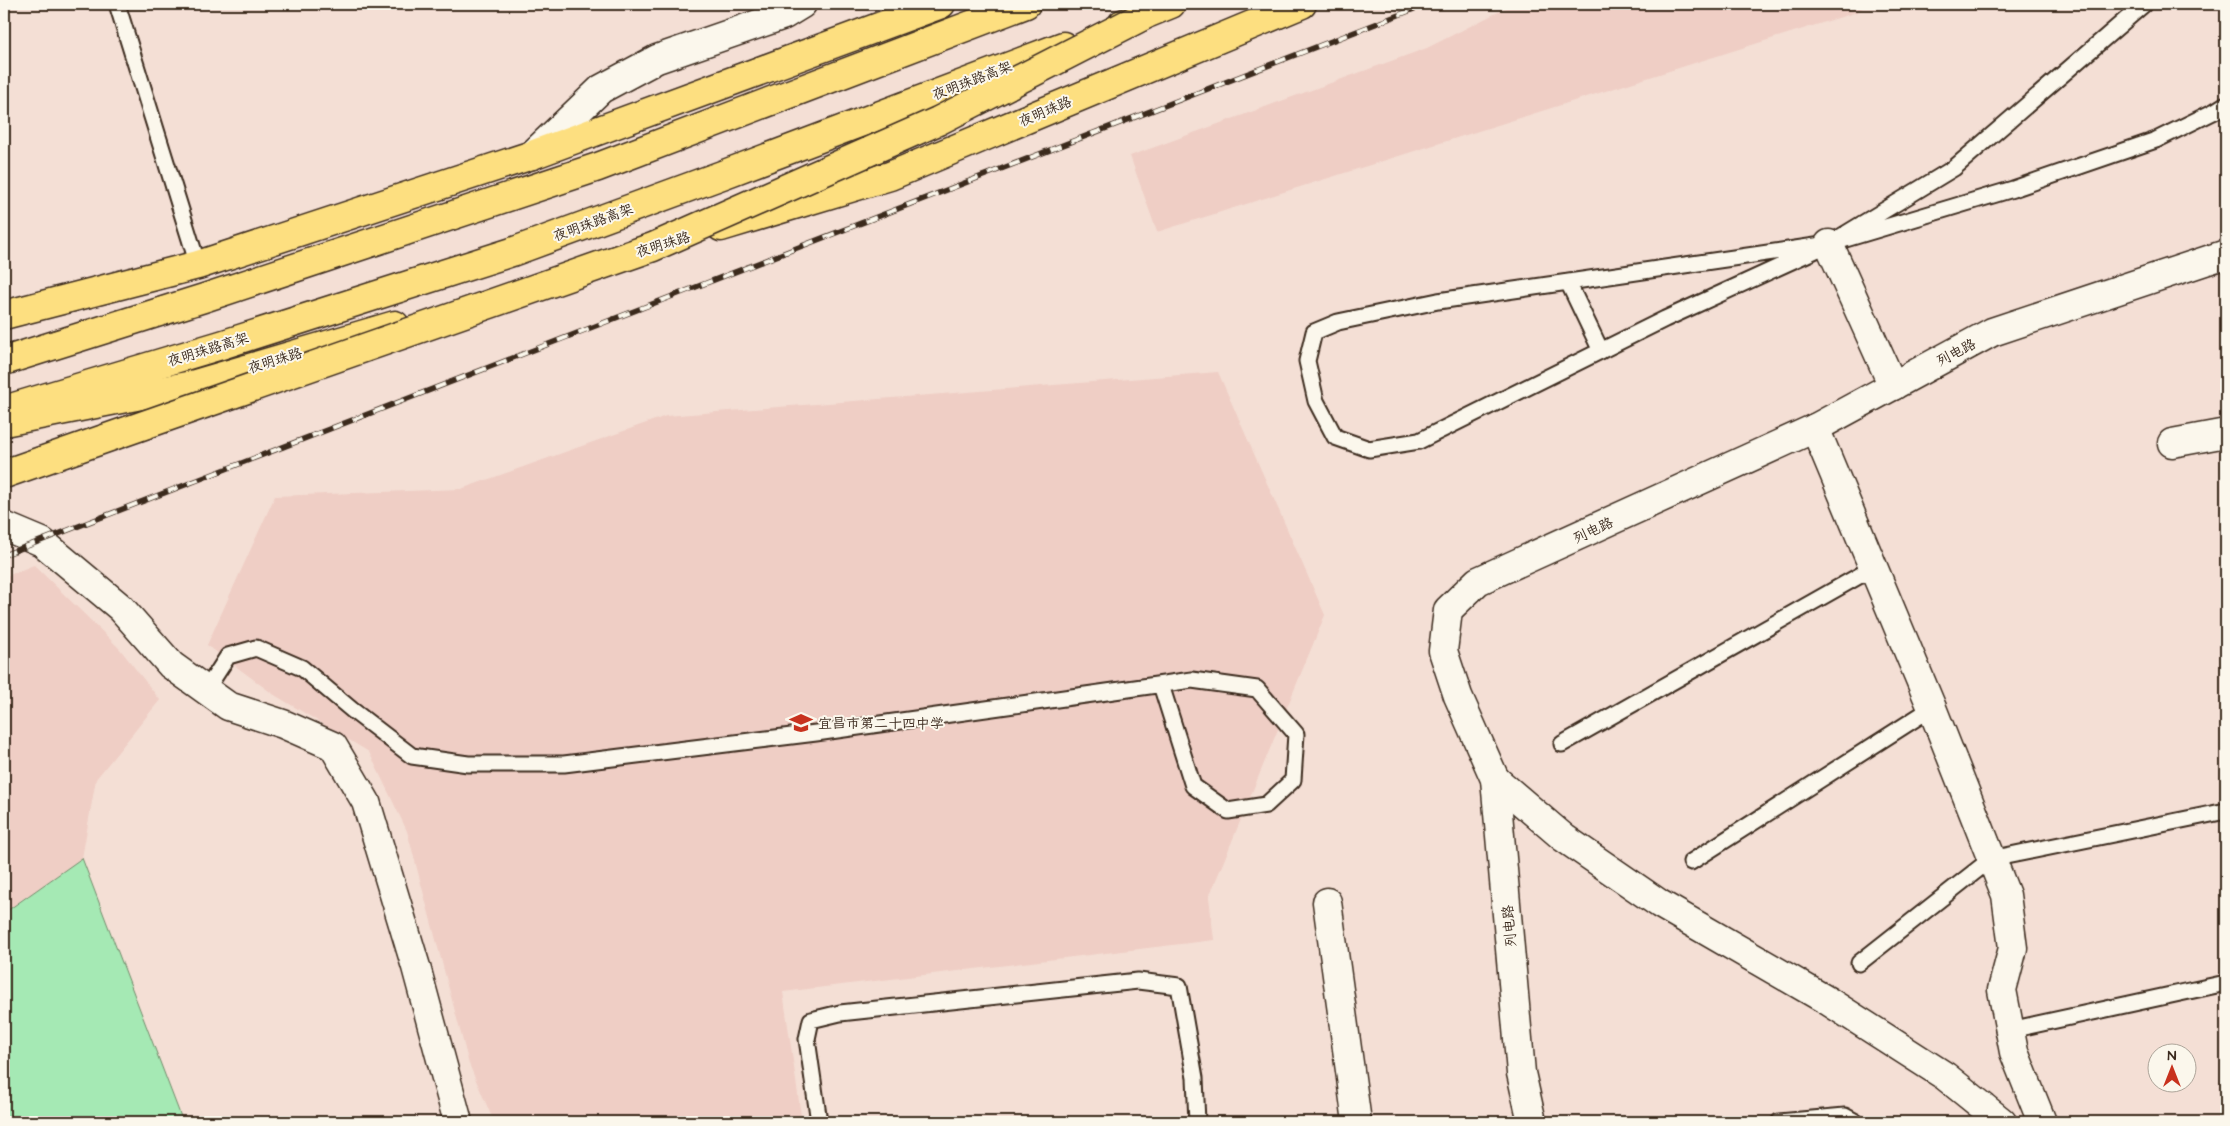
<svg xmlns="http://www.w3.org/2000/svg" width="2230" height="1126" font-family="'Architects Daughter','LXGW WenKai TC',sans-serif">
  <style>
    .built { fill: #efcec5 }
    .green { fill: #a5e9b4; stroke: #708a69 }
    .lines { fill: none; stroke-linecap: round; stroke-linejoin: round }
    .service-casing { stroke: #3b2a1e; stroke-width: 19 }
    .minor-casing { stroke: #3b2a1e; stroke-width: 31 }
    .tertiary-casing { stroke: #3b2a1e; stroke-width: 31 }
    .primary-casing { stroke: #3b2a1e; stroke-width: 31 }
    .trunk-casing { stroke: #3b2a1e; stroke-width: 31 }
    .service { stroke: #fbf7ec; stroke-width: 15 }
    .minor { stroke: #fbf7ec; stroke-width: 28 }
    .tertiary { stroke: #fbf7ec; stroke-width: 28 }
    .primary { stroke: #fddf80; stroke-width: 28 }
    .trunk { stroke: #fddf80; stroke-width: 28 }
    .rail-casing { stroke: #3b2a1e; stroke-width: 5.5 }
    .rail { stroke: #fbf7ec; stroke-width: 4; stroke-dasharray: 11; stroke-linecap: butt }
    .primary-bridge-casing { stroke: #3b2a1e; stroke-width: 31; stroke-linecap: butt }
    .primary-bridge { stroke: #fddf80; stroke-width: 28 }
    .labels { text-anchor: middle; stroke-width: 4; stroke-linejoin: round; paint-order: stroke }
    .street-label { font-size: 14px; fill: #3b2a1e; stroke: #fbf7ec }
    .poi-label { font-size: 14px; fill: #3b2a1e; stroke: #fbf7ec; text-anchor: start }
  </style>
  <rect width="100%" height="100%" fill="#f4dfd5"/>
  <filter id="ink" filterUnits="userSpaceOnUse"><feTurbulence type="fractalNoise" baseFrequency=".02" numOctaves="2"/><feDisplacementMap in="SourceGraphic" scale="10" xChannelSelector="R" yChannelSelector="G"/><feConvolveMatrix kernelMatrix="1 2 1 2 8 2 1 2 1" color-interpolation-filters="sRGB"/></filter>
  <g filter="url(#ink)">
    <path class="built" d="M1514 4H1867L1857 12 1157 232 1130 156 1427 48Z
      M1218 372 1325 615 1209 897 1214 940 783 992 802 1122H494L469 1064 407 831 369 752 273 694 207 645 275 496 461 489 666 416Z
      M34 565 119 648 160 700 96 779 82 858 4 913V577Z"/>
    <path class="green" d="M82 858 183 1122H4V913Z"/>
    <g class="lines">
      <defs>
        <path id="service" d="M117 4 198 265
          M2144 4 1954 168 1829 244 1665 319 1419 441 1369 449 1335 437 1316 401 1307 361 1314 332 1338 322 1438 301 1829 244 2013 189 2156 140 2215 111 2226 104
          M1568 282 1601 351
          M206 690 228 656 256 648 302 668 352 710 412 756 468 764H564L816 733 1192 680 1257 689 1296 734 1293 780 1266 805 1228 811 1193 786 1161 685
          M1562 744 1873 568
          M1691 862 1932 708
          M1859 963 1991 859 2226 811
          M2010 1030 2226 983
          M819 1122 807 1039 811 1020 840 1013 1138 981 1179 986 1195 1078 1197 1122
          M1779 1122 1845 1116 1856 1122"/>
        <path id="minor" d="M532 155 601 89 657 59 784 15 802 4
          M1829 244 1893 386
          M1815 428 1932 708 2006 895 2013 948 2002 990 2014 1052 2042 1122
          M2172 443 2226 433
          M4 526 42 542 121 608 171 665 228 706 283 724 333 746 366 802 416 967 458 1122
          M1495 779 1564 838 1660 904 1828 1001 1945 1076 2002 1122
          M1327 902 1357 1122"/>
        <path id="tertiary" d="M1532 1122 1521 1073 1495 779 1458 696 1443 651 1448 610 1478 581 1815 428 1992 332 2226 254"/>
        <path id="primary" d="M721 227 890 176 1302 4
          M4 315 198 265 532 155 941 4
          M4 422 192 385 395 325"/>
        <path id="trunk" d="M1122 24 1171 4
          M4 361 204 298 598 167 1026 4
          M4 410 221 345 512 252 722 175 1063 46"/>
      </defs>
      <use href="#service" class="service-casing"/>
      <use href="#minor" class="minor-casing"/>
      <use href="#tertiary" class="tertiary-casing"/>
      <use href="#primary" class="primary-casing"/>
      <use href="#trunk" class="trunk-casing"/>
      <use href="#service" class="service"/>
      <use href="#minor" class="minor"/>
      <use href="#tertiary" class="tertiary"/>
      <use href="#primary" class="primary"/>
      <use href="#trunk" class="trunk"/>
      <defs>
        <path id="rail" d="M4 555 1427 4"/>
      </defs>
      <use href="#rail" class="rail-casing"/>
      <use href="#rail" class="rail"/>
      <defs>
        <path id="primary-bridge" d="M4 474 653 247 938 121 1145 15"/>
      </defs>
      <use href="#primary-bridge" class="primary-bridge-casing"/>
      <use href="#primary-bridge" class="primary-bridge"/>
    </g>
  </g>
  <defs>
    <symbol id="school-bare" viewBox="-9 -9 18 18"><path d="M0-5L7-2L0 1L-7-2ZM-4 1L0 2.5L4 1V4Q0 6-4 4Z" fill="#c8321e" stroke="#fbf7ec" stroke-width="2.5" paint-order="stroke"/></symbol>
  </defs>
  <g fill-rule="evenodd">
    <use href="#school-bare" x="785" y="707" width="32" height="32"/>
  </g>
  <g class="labels">
    <g class="street-label">
      <text transform="translate(972 80) rotate(-21)" y="5">夜明珠路高架</text>
      <text transform="translate(1045 111) rotate(-23)" y="5">夜明珠路</text>
      <text transform="translate(593 222) rotate(-20)" y="5">夜明珠路高架</text>
      <text transform="translate(663 244) rotate(-17)" y="5">夜明珠路</text>
      <text transform="translate(208 349) rotate(-17)" y="5">夜明珠路高架</text>
      <text transform="translate(1956 352) rotate(-28)" y="5">列电路</text>
      <text transform="translate(275 360) rotate(-17)" y="5">夜明珠路</text>
      <text transform="translate(1593 530) rotate(-25)" y="5">列电路</text>
      <text transform="translate(1509 926) rotate(-95)" y="5">列电路</text>
    </g>
    <g class="poi-label">
      <text x="818" y="728">宜昌市第二十四中学</text>
    </g>
  </g>
  <rect width="2230" height="1126" fill="none" stroke="#fbf7ec" stroke-width="20"/>
  <rect x="10" y="10" width="2210" height="1106" fill="none" stroke="#3b2a1e" stroke-width="2" filter="url(#ink)"/>
  <g transform="translate(2172 1068)"><circle r="24" fill="#fbf7ec" stroke="#aea59a"/>
  <path d="M0-4L9 19L0 12L-9 19Z" fill="#c8321e"/>
  <text y="-8" font-size="14" font-weight="bold" text-anchor="middle" fill="#3b2a1e">N</text>
  </g>
</svg>
